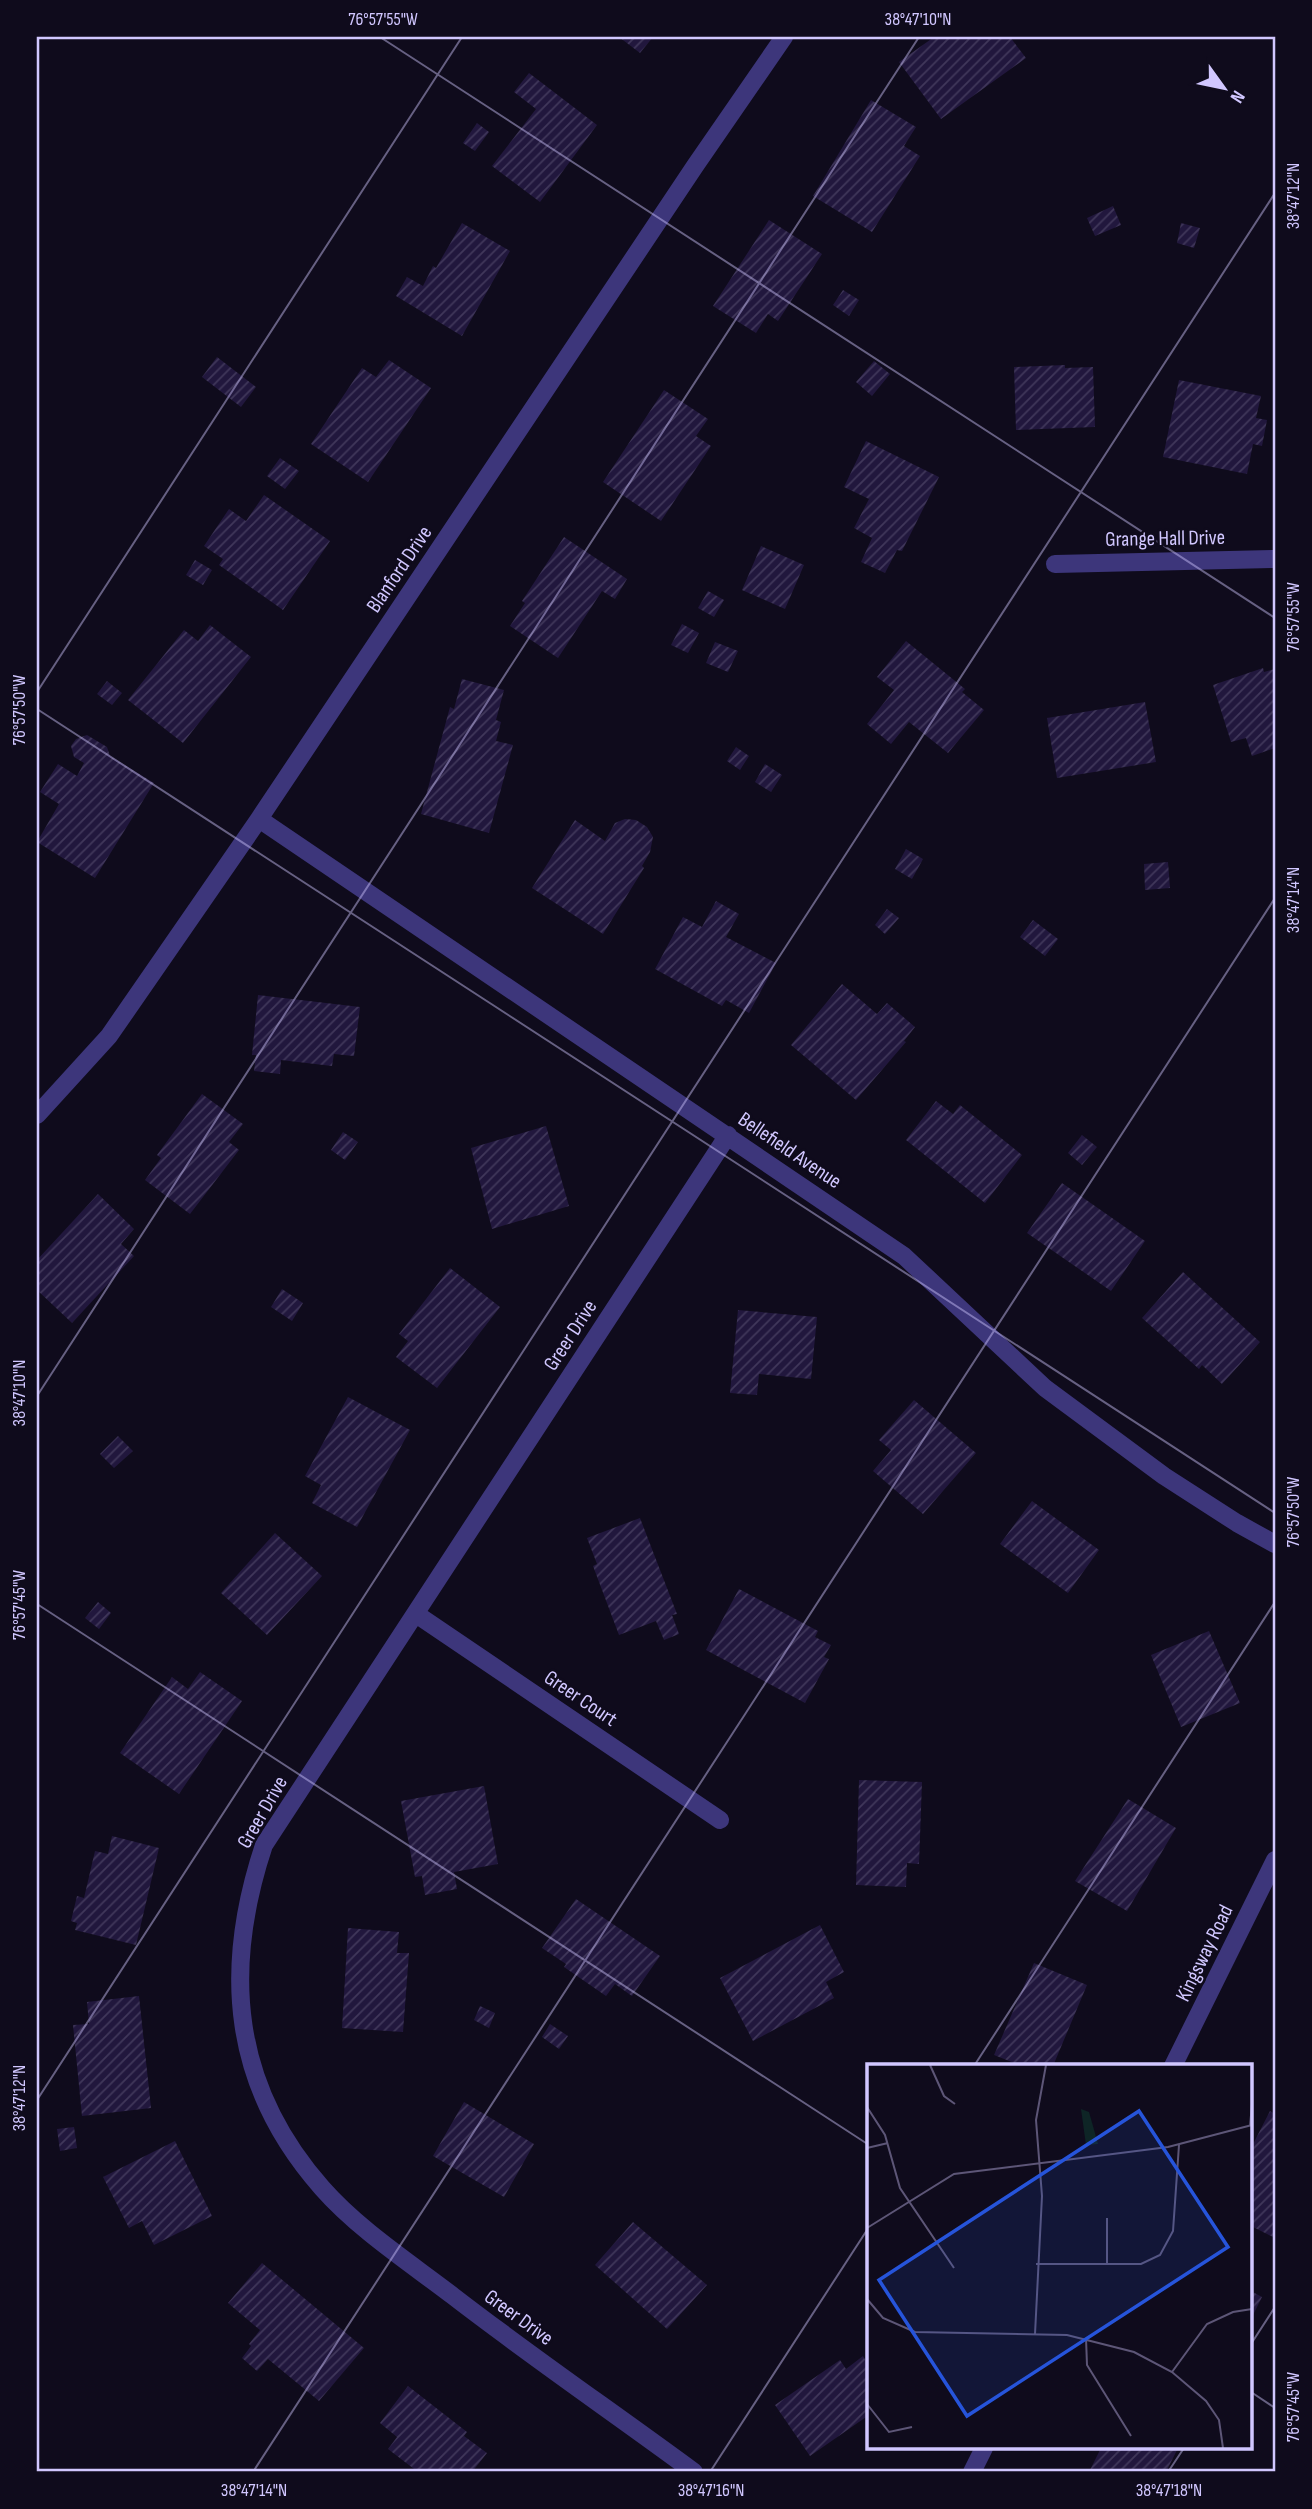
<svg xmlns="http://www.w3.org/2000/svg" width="1312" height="2509" font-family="'Sofia Sans Condensed',sans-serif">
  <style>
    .building { fill: url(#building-hatch) }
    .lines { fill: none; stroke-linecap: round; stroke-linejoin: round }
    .street { stroke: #3d367b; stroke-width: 18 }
    .ticks { fill: none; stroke: #d1c7ff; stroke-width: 2; stroke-opacity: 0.45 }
    .labels { text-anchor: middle; stroke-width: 5; stroke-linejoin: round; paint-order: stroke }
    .street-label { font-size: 21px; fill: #d1c7ff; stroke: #0f0b1c }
    .inset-road { fill: none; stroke: #5d5677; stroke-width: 2 }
    .view { fill: #2654da; fill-opacity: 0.15; stroke: #2654da; stroke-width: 3.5 }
    .inset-edge { fill: none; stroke: #d1c7ff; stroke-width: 3.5 }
    .neatline { fill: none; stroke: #d1c7ff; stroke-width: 2.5 }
    .ticks-label { font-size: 18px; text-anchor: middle; fill: #d1c7ff }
  </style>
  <defs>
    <pattern id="building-hatch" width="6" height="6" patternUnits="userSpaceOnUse" patternTransform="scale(1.75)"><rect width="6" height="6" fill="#21173d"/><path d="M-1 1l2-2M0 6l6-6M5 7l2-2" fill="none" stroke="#40375a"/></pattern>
  </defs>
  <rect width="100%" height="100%" fill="#0f0b1c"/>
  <path class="building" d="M619 37H653L640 53Z
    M934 37H1010L1026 58 941 119 899 62Z
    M529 73 597 125 540 202 492 166 536 109 514 92Z
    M871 100 916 127 904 146 920 156 872 232 813 196Z
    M477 123 489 132 475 151 463 143Z
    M1113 206 1121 225 1095 236 1087 218Z
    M769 220 822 254 778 321 768 314 756 333 713 306Z
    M462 223 510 251 462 336 396 296 407 277 423 286 433 266 436 268Z
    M1181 223 1200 228 1194 248 1177 243Z
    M843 290 859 300 849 316 833 305Z
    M217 357 256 387 241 407 202 377Z
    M389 360 431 388 368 482 311 444 362 368 376 377Z
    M874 361 890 374 872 396 856 382Z
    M1065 365V368L1093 367 1095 427 1016 430 1014 367Z
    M1179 380 1261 396 1256 418 1267 420 1262 446 1253 444 1247 474 1163 457Z
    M664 390 708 419 696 436 711 446 661 521 603 482Z
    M866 441 939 477 902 551 897 550 885 573 861 562 872 538 854 528 869 499 844 487Z
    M280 458 299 471 285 489 267 476Z
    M264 495 330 541 283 610 219 565 223 559 204 546 229 509 246 521Z
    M564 537 627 579 615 599 602 591 558 658 510 626 525 603 522 601Z
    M761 546 804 565 785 609 742 590Z
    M195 560 212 570 203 585 186 575Z
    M708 591 724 600 714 617 698 608Z
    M682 624 699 633 688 653 671 645Z
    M210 625 251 657 183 743 128 700 184 630 198 641Z
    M906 641 965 689 962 692 984 710 948 753 909 722 891 744 867 724 894 690 877 677Z
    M715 642 738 651 728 672 706 663Z
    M1263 668 1264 672 1275 669V748L1252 756 1246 738 1231 742 1213 685Z
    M462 679 504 690 496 720 501 722 496 741 513 745 489 833 421 814 450 707 454 709Z
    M107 681 122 693 112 705 97 694Z
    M1145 702 1156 762 1057 778 1047 718Z
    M87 735 107 747 110 756 154 783 95 878 37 842 59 804 40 792 58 764 77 776 84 763 74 757 71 746 76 739Z
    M736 747 749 756 740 770 727 761Z
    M765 764 782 775 771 792 755 782Z
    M625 819 636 820 647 827 653 837 650 852 642 866 644 868 603 934 532 888 575 820 605 841 615 823Z
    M906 849 923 859 912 879 895 869Z
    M1168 862 1170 888 1145 890 1144 864Z
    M716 901 739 914 726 937 776 963 749 1013 726 1000 722 1006 655 969 683 917 702 927Z
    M887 909 899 918 885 934 875 925Z
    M1033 920 1058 939 1045 956 1020 937Z
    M842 984 877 1014 887 1003 915 1027 904 1041 906 1042 856 1100 791 1045Z
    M258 995 360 1007 354 1056 334 1054 332 1066 281 1060 280 1074 254 1071 256 1055H252Z
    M202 1094 243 1124 229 1142 239 1150 190 1214 145 1180 161 1158 157 1155Z
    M936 1101 953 1114 960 1105 1022 1155 985 1203 906 1140Z
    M546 1126 569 1206 492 1229 471 1148Z
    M343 1132 358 1142 345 1160 331 1150Z
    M1082 1135 1097 1147 1082 1165 1068 1153Z
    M1062 1183 1145 1241 1111 1291 1027 1233Z
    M98 1194 134 1229 121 1244 134 1256 72 1323 37 1290V1260Z
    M450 1268 500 1307 437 1388 396 1357 408 1341 399 1334Z
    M1183 1272 1260 1342 1222 1384 1202 1365 1199 1369 1142 1318Z
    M282 1289 303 1303 292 1321 271 1307Z
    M738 1310 817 1317 811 1379 759 1374 757 1395 730 1393Z
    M348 1397 410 1430 357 1527 312 1503 321 1485 305 1476Z
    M914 1400 976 1453 923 1514 873 1471 891 1450 879 1440Z
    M118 1436 133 1451 114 1468 100 1454Z
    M1032 1501 1099 1550 1068 1593 1000 1544Z
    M640 1518 677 1614 672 1615 679 1634 664 1640 656 1621 619 1635 593 1566 597 1564 587 1538Z
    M275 1533 322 1576 267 1635 221 1593Z
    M739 1589 818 1631 815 1637 831 1645 824 1657 829 1659 805 1703 706 1650Z
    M98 1602 111 1613 99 1629 85 1618Z
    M1209 1631 1240 1703 1181 1727 1151 1655Z
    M200 1672 242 1701 179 1794 120 1753 172 1677 188 1689Z
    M859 1780 922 1782 919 1864 907 1863 906 1887 856 1885Z
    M484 1786 498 1864 454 1872 457 1889 425 1895 422 1876 415 1877 401 1801Z
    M1128 1799 1176 1828 1127 1911 1075 1881Z
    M112 1836 159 1848 136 1945 75 1930 77 1923 71 1921 77 1896 84 1898 95 1851 108 1854Z
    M576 1899 660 1956 632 1996 615 1984 606 1996 564 1967 566 1964 542 1948Z
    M820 1925 844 1972 826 1982 834 1998 753 2041 720 1978Z
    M348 1928 399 1932 397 1953H409L403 2032 342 2028Z
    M1034 1963 1087 1985 1053 2066H1022L994 2055Z
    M139 1996 151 2108 82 2116 73 2025 89 2024 87 2002Z
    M480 2006 495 2013 489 2028 474 2020Z
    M550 2024 568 2036 559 2049 542 2037Z
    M464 2102 534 2144 504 2197 433 2156Z
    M1270 2111 1275 2114V2238L1251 2226V2148Z
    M74 2127 77 2148 60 2151 57 2129Z
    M175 2141 212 2216 154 2245 142 2221 129 2228 103 2177Z
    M633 2222 707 2285 667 2329 595 2265Z
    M262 2263 364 2348 319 2401 268 2359 257 2371 242 2358 251 2346 249 2344 260 2330 228 2303Z
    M1251 2291 1262 2297 1251 2319Z
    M863 2356 869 2366V2415L810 2456 775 2405 840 2360 846 2369Z
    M408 2386 467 2432 464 2436 487 2453 472 2472H418L388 2449 397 2437 380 2423Z
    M1101 2448H1178L1166 2472H1089Z"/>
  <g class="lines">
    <path class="street" d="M1055 564 1275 559
      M259 819 904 1256 1045 1388 1164 1476 1237 1523 1275 1544
      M37 1115 109 1036 259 819 695 166 784 37
      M416 1614 720 1820
      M1173 2066 1275 1860
      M694 2472C614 2413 532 2357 453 2296 410 2263 358 2229 322 2188 232 2086 222 1971 264 1845L728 1135
      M972 2472 984 2448"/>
  </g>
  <path class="ticks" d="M380 37 1275 618M37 692 462 37M37 709 1275 1513M37 1396 919 37M37 1604 869 2145M974 2066 1275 1602M37 2100 1275 193M1251 2344 1275 2307M1251 2392 1275 2408M253 2472 1275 898M710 2472 869 2227M1168 2472 1184 2448"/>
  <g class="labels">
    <g class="street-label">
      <text transform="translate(1165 538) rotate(-1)" y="7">Grange Hall Drive</text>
      <text transform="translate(399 569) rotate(-56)" y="7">Blanford Drive</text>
      <text transform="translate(790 1150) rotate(34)" y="7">Bellefield Avenue</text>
      <text transform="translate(570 1335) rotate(-57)" y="7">Greer Drive</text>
      <text transform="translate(581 1698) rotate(34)" y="7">Greer Court</text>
      <text transform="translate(262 1812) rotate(-60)" y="7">Greer Drive</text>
      <text transform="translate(1204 1953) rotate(-64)" y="7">Kingsway Road</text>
      <text transform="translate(519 2317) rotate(36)" y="7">Greer Drive</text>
    </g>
  </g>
  <g transform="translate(867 2064)">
    <rect width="385" height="385" fill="#0f0b1c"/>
    <path d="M214 45 222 48 231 80 219 81Z" fill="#0e2526"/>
    <path class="inset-road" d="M63 1 77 32 88 40M0 43 18 71 33 124 87 204M383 62 385 40M0 84 21 79M0 164 87 110 301 83 385 61M169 200H274L293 191 306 167 312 81M240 200V154M0 235 16 254 48 268 200 271 267 288 305 308 339 337 352 356 356 384M168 270 175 132 169 56 179 1M219 274 220 301 264 372M305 308 340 260 366 248 385 245M0 340 22 368 45 363"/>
    <path class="view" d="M272 47 361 183 100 352 12 216Z"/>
    <rect width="385" height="385" class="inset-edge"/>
  </g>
  <rect width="1312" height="2509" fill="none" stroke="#0f0b1c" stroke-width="77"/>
  <g transform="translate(1224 88) rotate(123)" stroke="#0f0b1c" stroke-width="5" paint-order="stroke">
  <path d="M0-5L12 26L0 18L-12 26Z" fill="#d1c7ff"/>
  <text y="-10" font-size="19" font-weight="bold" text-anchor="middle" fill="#d1c7ff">N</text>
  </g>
  <rect x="38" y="38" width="1236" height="2432" class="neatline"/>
  <g class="ticks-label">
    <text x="383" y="25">76°57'55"W</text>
    <text x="918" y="25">38°47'10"N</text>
    <text transform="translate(1293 196) rotate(-90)" y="6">38°47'12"N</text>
    <text transform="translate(1293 617) rotate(-90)" y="6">76°57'55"W</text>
    <text transform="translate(19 710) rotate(-90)" y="6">76°57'50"W</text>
    <text transform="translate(1293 900) rotate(-90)" y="6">38°47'14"N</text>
    <text transform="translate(19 1393) rotate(-90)" y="6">38°47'10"N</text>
    <text transform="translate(1293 1512) rotate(-90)" y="6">76°57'50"W</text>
    <text transform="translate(19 1605) rotate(-90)" y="6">76°57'45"W</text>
    <text transform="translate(19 2098) rotate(-90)" y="6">38°47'12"N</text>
    <text transform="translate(1293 2407) rotate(-90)" y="6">76°57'45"W</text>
    <text x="254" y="2496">38°47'14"N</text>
    <text x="711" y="2496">38°47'16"N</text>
    <text x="1169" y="2496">38°47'18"N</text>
  </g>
</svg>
